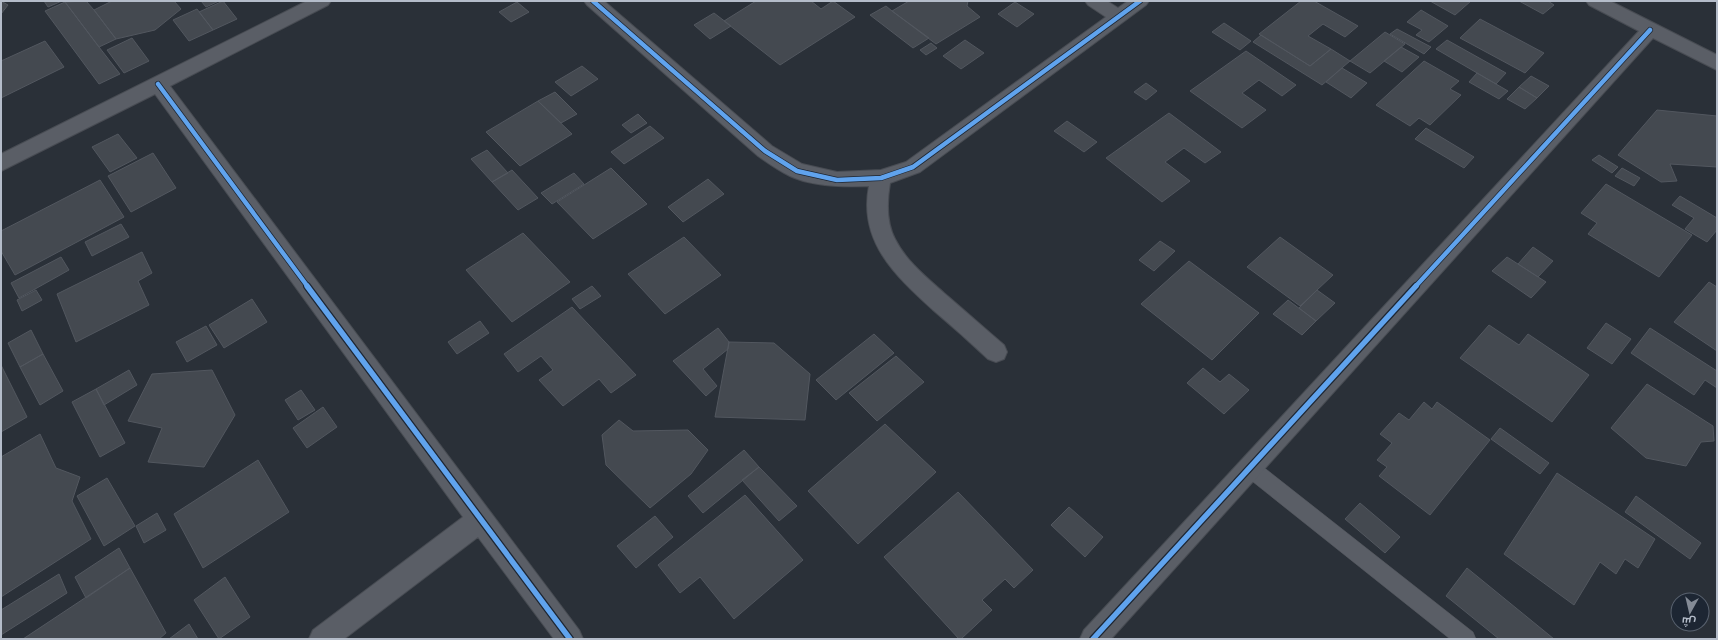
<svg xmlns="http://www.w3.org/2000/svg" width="1718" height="640" font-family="'IBM Plex Sans',Cairo,sans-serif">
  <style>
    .building { fill: #444950; stroke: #52575f }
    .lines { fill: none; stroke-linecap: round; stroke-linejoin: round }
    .lane-casing { stroke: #484c53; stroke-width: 1 }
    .street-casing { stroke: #484c53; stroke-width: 2 }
    .lane { fill: #5a5e66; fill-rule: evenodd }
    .street { fill: #5a5e66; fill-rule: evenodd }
    .cycleway-far1-casing { stroke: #1d2633; stroke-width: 6 }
    .cycleway-casing { stroke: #1d2633; stroke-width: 8 }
    .cycleway-far1 { stroke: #60a3ed; stroke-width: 4.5 }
    .cycleway { stroke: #60a3ed; stroke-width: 5.5 }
  </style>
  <rect width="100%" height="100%" fill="#2a3038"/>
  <path class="building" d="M1 1 8 5 1 14Z
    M44 1H62L48 7Z
    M86 1 94 10 116 39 99 47 65 2Z
    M112 1H174L181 9 155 30 116 39 94 10Z
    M201 1H219L206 7Z
    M223 1 237 19 213 30 199 12Z
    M756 1H811L821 9 833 1 855 17 780 65 724 21Z
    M909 1H968L967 6 980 17 936 44 892 11Z
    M1301 1H1314L1358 26 1345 37 1323 24 1308 36 1331 49 1310 66 1259 34Z
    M1430 1H1471L1455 15Z
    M1519 1H1548L1554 5 1543 14Z
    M65 2 99 47 120 74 99 84 45 11Z
    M517 2 529 12 511 22 499 12Z
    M1015 2 1034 14 1017 27 998 14Z
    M886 6 892 11 929 38 913 48 870 15Z
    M197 9 213 30 189 41 173 20Z
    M1421 10 1448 26 1429 42 1416 35 1422 30 1407 22Z
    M714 13 731 26 710 39 694 25Z
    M1480 19 1544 53 1525 73 1460 38Z
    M1224 23 1251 41 1240 50 1212 32Z
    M1397 29 1431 47 1424 54 1390 34Z
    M1385 32 1405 44 1370 73 1350 61Z
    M1261 35 1310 66 1331 49 1350 61 1322 85 1253 42Z
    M132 38 149 61 124 73 107 50Z
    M965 40 984 53 961 69 943 56Z
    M1447 40 1506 73 1496 84 1436 49Z
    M45 41 64 67 1 98V61Z
    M931 43 937 48 926 55 920 50Z
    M1401 47 1419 57 1402 72 1384 61Z
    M1246 51 1296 85 1282 96 1259 80 1242 93 1266 110 1242 128 1190 91Z
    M1424 61 1459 81 1450 89 1461 95 1430 125 1419 118 1410 126 1376 105Z
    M582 66 598 79 571 96 555 82Z
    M1342 68 1367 83 1351 98 1326 82Z
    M1477 73 1496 84 1508 91 1499 99 1469 82Z
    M1531 76 1549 86 1537 98 1519 87Z
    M1146 83 1157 91 1146 100 1134 92Z
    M1519 87 1537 98 1525 109 1507 99Z
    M555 92 577 114 561 123 538 101Z
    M538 101 572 134 520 166 486 132Z
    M1657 110 1717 116V167L1670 164 1677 181 1661 182 1618 155Z
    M1169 113 1221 152 1205 163 1184 148 1165 162 1190 181 1162 202 1106 158Z
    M638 114 647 123 631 133 622 125Z
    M1067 121 1097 142 1084 152 1054 131Z
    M650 126 664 138 624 164 611 152Z
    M1426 128 1474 157 1464 168 1415 139Z
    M118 134 137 158 110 172 92 147Z
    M487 150 508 173 492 182 471 159Z
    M153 153 176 188 131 212 108 176Z
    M1599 155 1618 167 1612 173 1592 160Z
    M611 168 647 204 593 239 557 202Z
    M1622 168 1640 178 1634 186 1615 176Z
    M512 170 538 198 518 210 492 182Z
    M574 173 584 184 552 204 541 193Z
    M708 179 724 194 683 222 668 207Z
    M100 180 124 217 15 275 1 251V231Z
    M1606 184 1692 235 1659 277 1588 234 1597 223 1581 213Z
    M1680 196 1717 218V230L1707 242 1685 229 1694 218 1672 205Z
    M121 224 129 237 92 256 85 242Z
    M523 233 570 282 512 322 466 270Z
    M684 237 721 275 665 314 628 274Z
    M1280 237 1333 275 1300 306 1247 267Z
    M1160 241 1175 251 1154 271 1139 260Z
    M1533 247 1553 261 1538 277 1518 264Z
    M142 252 152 273 138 281 149 305 76 342 57 294Z
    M61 257 69 270 19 298 11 283Z
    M1507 257 1546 282 1531 298 1492 271Z
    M1189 261 1259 313 1212 360 1141 304Z
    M1709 282 1717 287V351L1674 322Z
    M592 286 601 296 580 309 572 299Z
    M36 290 42 300 22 311 17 300Z
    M1317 290 1335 303 1316 321 1299 308Z
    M252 299 267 322 224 348 209 325Z
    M1288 300 1316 321 1302 335 1273 314Z
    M572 307 636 375 611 393 599 379 563 406 539 380 553 370 541 356 518 372 504 354Z
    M480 321 489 333 457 354 448 342Z
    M1606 323 1631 339 1612 364 1587 348Z
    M1489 325 1519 345 1528 334 1589 375 1552 422 1460 358Z
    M206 326 217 345 187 362 176 342Z
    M718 328 729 342 728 349 703 369 717 386 706 396 673 361Z
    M1650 328 1717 371V388L1705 380 1694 395 1631 353Z
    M31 330 43 354 20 367 8 343Z
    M874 334 894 353 836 400 816 380Z
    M729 342 774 343 810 374 805 420 715 417Z
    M43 354 63 391 40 405 20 367Z
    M896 356 924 382 877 421 849 393Z
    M1 365 27 417 1 432Z
    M1203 368 1220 382 1229 374 1249 390 1224 414 1187 383Z
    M129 370 137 385 104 405 96 389Z
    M212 370 235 415 204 467 148 462 162 428 128 421 152 374Z
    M1647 384 1713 426 1714 441 1701 442 1686 466 1646 458 1611 428Z
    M96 389 125 443 100 457 72 402Z
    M301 390 315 410 298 420 285 400Z
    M1424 402 1432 409 1437 402 1490 440 1430 515 1379 476 1387 467 1377 460 1392 443 1380 434 1399 413 1409 420Z
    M323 407 337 427 307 448 293 428Z
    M619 420 633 431 688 430 708 450 691 474 650 508 606 465 602 435Z
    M885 424 936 472 858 544 808 491Z
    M1500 428 1549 463 1540 474 1491 439Z
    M40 434 56 468 80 477 72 501 91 539 1 597V457Z
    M744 450 759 467 703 513 688 496Z
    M258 460 289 512 203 568 174 514Z
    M759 467 797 506 779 521 742 480Z
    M1557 473 1655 539 1638 568 1625 559 1616 574 1600 562 1574 605 1504 554Z
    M107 478 135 526 104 546 77 496Z
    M958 492 1033 570 1014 588 1005 579 982 600 992 610 961 639H959L884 557Z
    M745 495 803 560 734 619 700 577 680 593 658 565Z
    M1636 496 1701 543 1690 559 1625 512Z
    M1360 503 1400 537 1385 553 1345 519Z
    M1069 507 1103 537 1085 557 1051 525Z
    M157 513 166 530 144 543 136 526Z
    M655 516 673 537 636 568 617 546Z
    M119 548 130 568 86 598 75 577Z
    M130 568 166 633 159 639H23Z
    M1467 568 1554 639H1499L1446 596Z
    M59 574 67 593 1 635V610Z
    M225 577 250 617 219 639 194 600Z
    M189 624 198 639H169Z"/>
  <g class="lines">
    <defs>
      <path id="lane" d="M1250 459 1257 462 1473 632 1476 639H1450L1243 474 1241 468 1243 462Z"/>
      <path id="street" d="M307 1H331L328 5 170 86 579 630 583 639H554L478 537 344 639H309L313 630 463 517 155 94 1 171V154Z
        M584 1H604L772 146 802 164 837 172 881 170 906 162 1106 17 1088 5 1085 1H1107L1118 8 1128 1H1149L1146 5 920 172 890 183C887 201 886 222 895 239 906 261 926 277 944 293 964 310 984 328 1004 345L1007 352 1004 359 996 362 988 359C970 342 952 326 933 310 896 276 858 242 869 186 845 187 813 187 790 176 779 171 768 163 758 156L587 5Z
        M1586 1H1610L1717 55V70L1653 38 1111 639H1080L1084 630 1639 31 1589 5Z"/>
    </defs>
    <use href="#lane" class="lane-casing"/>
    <use href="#street" class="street-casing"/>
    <use href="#lane" class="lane"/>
    <use href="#street" class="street"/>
    <defs>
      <path id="cycleway-far1" d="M593 1 765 151 797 171 837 180 881 178 913 167 1140 1
        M158 84 308 287
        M1415 287 1650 30"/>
      <path id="cycleway" d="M307 286 570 639
        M1093 639 1416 286"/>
    </defs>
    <use href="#cycleway-far1" class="cycleway-far1-casing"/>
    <use href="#cycleway" class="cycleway-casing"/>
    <use href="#cycleway-far1" class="cycleway-far1"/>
    <use href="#cycleway" class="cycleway"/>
  </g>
  <rect width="1718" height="640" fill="none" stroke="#b4bcc9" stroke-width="4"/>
  <g transform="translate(1690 612) rotate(188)"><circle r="19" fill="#1d2633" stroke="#59626f"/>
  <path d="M0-3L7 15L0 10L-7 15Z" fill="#848b96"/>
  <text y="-6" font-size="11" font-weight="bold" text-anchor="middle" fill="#b4bcc9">ش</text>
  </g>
</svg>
